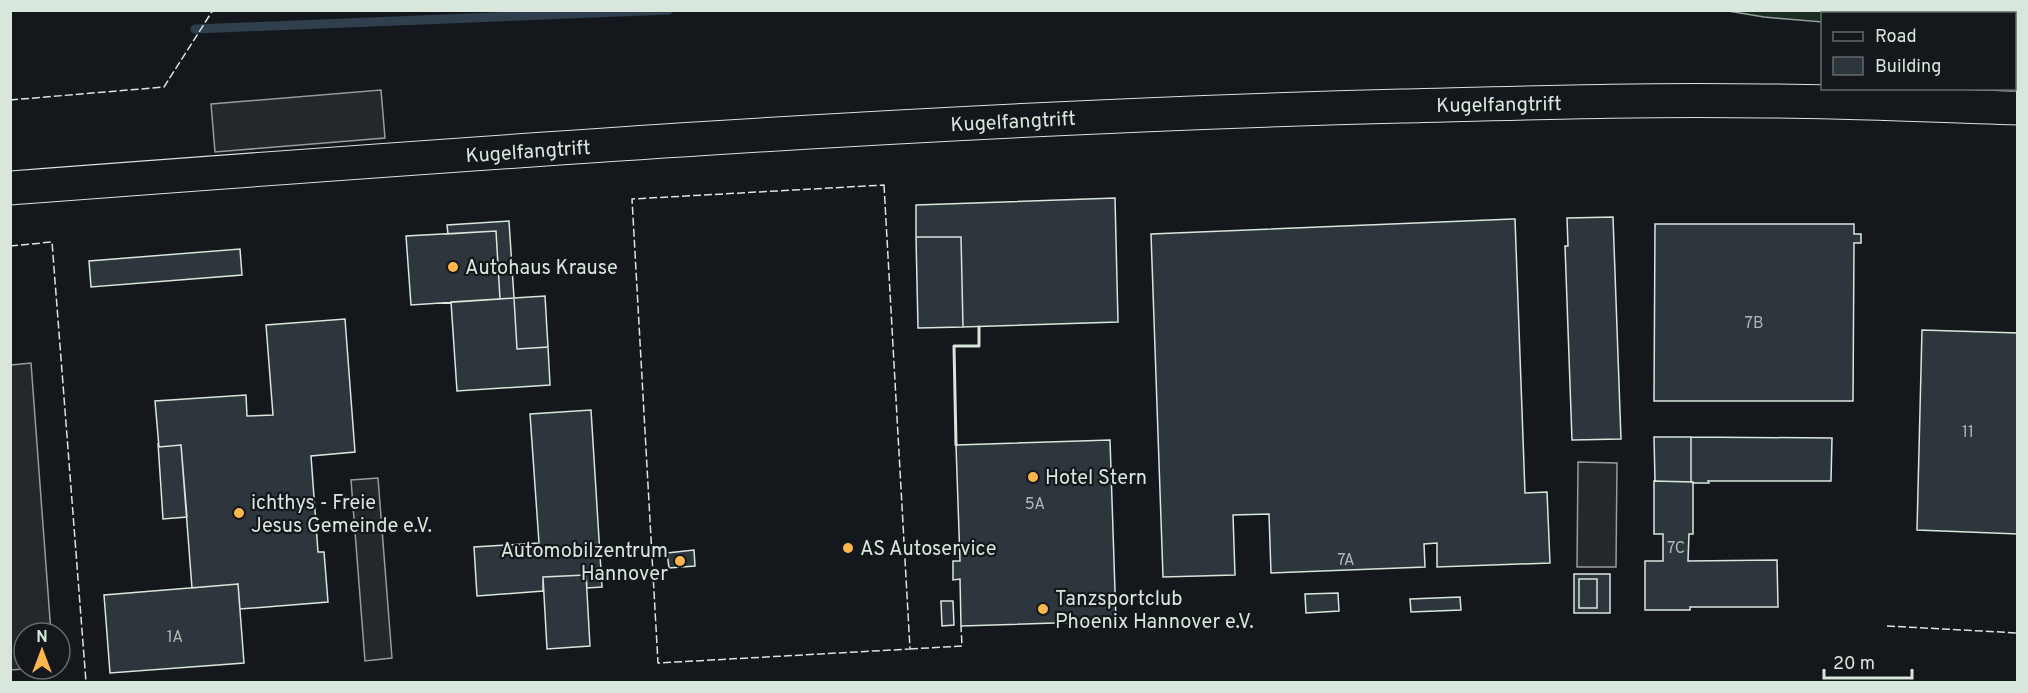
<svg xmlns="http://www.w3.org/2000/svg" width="2028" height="693" font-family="Overpass,sans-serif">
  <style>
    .green { fill: #1a2d24; stroke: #939e99; stroke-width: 1.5 }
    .parking { fill: #24282b; stroke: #939e99; stroke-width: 1.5 }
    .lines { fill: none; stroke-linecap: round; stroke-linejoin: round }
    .stream { stroke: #2f3f4d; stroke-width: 9 }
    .building { fill: #2c363c; stroke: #d8e6dc; stroke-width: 1.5 }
    .tertiary-casing { stroke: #d8e6dc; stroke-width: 35 }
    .tertiary { stroke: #14181c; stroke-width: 33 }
    .fence { stroke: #d8e6dc; stroke-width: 1.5; stroke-dasharray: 8 3; stroke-linecap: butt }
    .wall { stroke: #d8e6dc; stroke-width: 3 }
    .poi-dot { fill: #ffb74d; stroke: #14181c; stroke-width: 2 }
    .labels { text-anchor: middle; stroke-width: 4.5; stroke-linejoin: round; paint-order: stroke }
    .number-label { font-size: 16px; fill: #adbab4 }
    .street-label { font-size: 20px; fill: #d8e6dc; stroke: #14181c }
    .poi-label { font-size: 20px; fill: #d8e6dc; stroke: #14181c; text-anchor: start }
  </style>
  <rect width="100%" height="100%" fill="#14181c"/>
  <path class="green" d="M1728 11H2017V40H2015L2014 14H1822V22L1764 17Z"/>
  <path class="parking" d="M381 90 385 138 215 152 211 104Z
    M31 363 51 633H24V669L11 670V365Z
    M1578 462 1617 463 1616 567H1577Z
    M378 478 392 658 365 661 351 480Z"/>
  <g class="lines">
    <path class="stream" d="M195 29 669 10"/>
  </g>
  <path class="building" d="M1115 198 1118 322 963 327 961 237H916V205Z
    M1613 217 1621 439 1572 440 1565 246H1568L1567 218Z
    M1513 219H1515L1525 493 1547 492 1550 563 1437 567V543L1424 544 1425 567 1271 573 1269 514 1233 515 1235 575 1163 577 1151 234Z
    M509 221 514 298 500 299 496 231 448 234 447 225Z
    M1655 224H1854V234H1861V243H1854L1853 401H1654Z
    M496 231 500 299 411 305 406 236Z
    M916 237H961L963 327 918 328Z
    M240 249 242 275 91 287 89 261Z
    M545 296 548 347 517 349 514 298Z
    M514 298 517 349 548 347 550 385 457 391 451 302Z
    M345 319 355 452 311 456 318 552H324L328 602 240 609 238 584 192 588 181 445 159 447 155 401 246 395 247 416 273 415 266 325Z
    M1922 330 2018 333V534L1917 530Z
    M591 410 602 587 587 588 586 575 543 577V591L477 596 474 547 539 543 530 414Z
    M1654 437H1691V482L1655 481Z
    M1691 437 1832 438 1831 481H1708L1709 483H1693L1691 482Z
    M1110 440 1116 621 961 626 960 579 953 580V561H960L956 445Z
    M158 443 159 447 181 445 187 517 163 519Z
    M1654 481 1693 482V534H1689L1688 561 1777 560 1778 607H1690V610H1645V561H1663V534H1654Z
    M694 550 695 566 669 568 667 553Z
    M1574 574H1610V613H1574Z
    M586 575 590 646 547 649 543 577Z
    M1579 579H1597V608H1579Z
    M238 584 244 663 110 673 104 595Z
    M1338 593 1339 611 1306 613 1305 594Z
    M1460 597 1461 610 1411 612 1410 599Z
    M941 601H953L954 625 942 626Z"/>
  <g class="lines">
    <defs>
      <path id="tertiary" d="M10 188C474 153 937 118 1402 106 1523 103 1644 99 1765 101 1849 101 1933 106 2018 108"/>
    </defs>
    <use href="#tertiary" class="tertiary-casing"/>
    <use href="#tertiary" class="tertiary"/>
    <path class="fence" d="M10 100 164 87 213 10
      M884 185 910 649 658 663 632 199Z
      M10 246 52 242 86 682
      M1887 626 2018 633
      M910 649 962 646 961 626"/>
    <path class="wall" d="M956 445 954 346H979V327"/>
  </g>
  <g class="poi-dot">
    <circle cx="453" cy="267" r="6"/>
    <circle cx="1033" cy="477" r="6"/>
    <circle cx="239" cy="513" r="6"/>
    <circle cx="848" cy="548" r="6"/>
    <circle cx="680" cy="561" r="6"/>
    <circle cx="1043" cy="609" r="6"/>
  </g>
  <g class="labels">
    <g class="number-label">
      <text x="1754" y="328">7B</text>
      <text x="1968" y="437">11</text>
      <text x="1035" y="509">5A</text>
      <text x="1676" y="553">7C</text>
      <text x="1346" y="565">7A</text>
      <text x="175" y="642">1A</text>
    </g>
    <g class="street-label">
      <text transform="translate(1499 104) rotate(-1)" y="7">Kugelfangtrift</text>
      <text transform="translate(1013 121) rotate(-3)" y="7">Kugelfangtrift</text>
      <text transform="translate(528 151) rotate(-4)" y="7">Kugelfangtrift</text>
    </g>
    <g class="poi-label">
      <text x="465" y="274">Autohaus Krause</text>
      <text x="1045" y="484">Hotel Stern</text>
      <text x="251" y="509">ichthys - Freie<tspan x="251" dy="23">Jesus Gemeinde e.V.</tspan></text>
      <text x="860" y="555">AS Autoservice</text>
      <text x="668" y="557" text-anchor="end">Automobilzentrum<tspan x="668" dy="23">Hannover</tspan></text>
      <text x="1055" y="605">Tanzsportclub<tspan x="1055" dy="23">Phoenix Hannover e.V.</tspan></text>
    </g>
  </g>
  <rect width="2028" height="693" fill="none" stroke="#d8e6dc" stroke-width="24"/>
  <rect x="1821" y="12" width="195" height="78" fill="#14181c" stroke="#626a69" stroke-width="1.5"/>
  <rect x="1833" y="32" width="30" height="9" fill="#14181c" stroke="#626a69" stroke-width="1.5"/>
  <text x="1875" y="42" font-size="18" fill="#d8e6dc">Road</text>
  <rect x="1833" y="57" width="30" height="18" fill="#2c363c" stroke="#626a69" stroke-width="1.5"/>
  <text x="1875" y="72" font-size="18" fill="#d8e6dc">Building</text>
  <g transform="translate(42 651)"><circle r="28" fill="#14181c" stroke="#626a69" stroke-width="1.5"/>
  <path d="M0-4.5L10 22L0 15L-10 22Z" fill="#ffb74d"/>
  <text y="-9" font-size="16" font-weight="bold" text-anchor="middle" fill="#d8e6dc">N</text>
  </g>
  <path d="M1824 669v9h88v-9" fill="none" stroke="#d8e6dc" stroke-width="3"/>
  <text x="1833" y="669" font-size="18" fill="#d8e6dc" stroke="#14181c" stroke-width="4.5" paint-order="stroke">20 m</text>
</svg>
